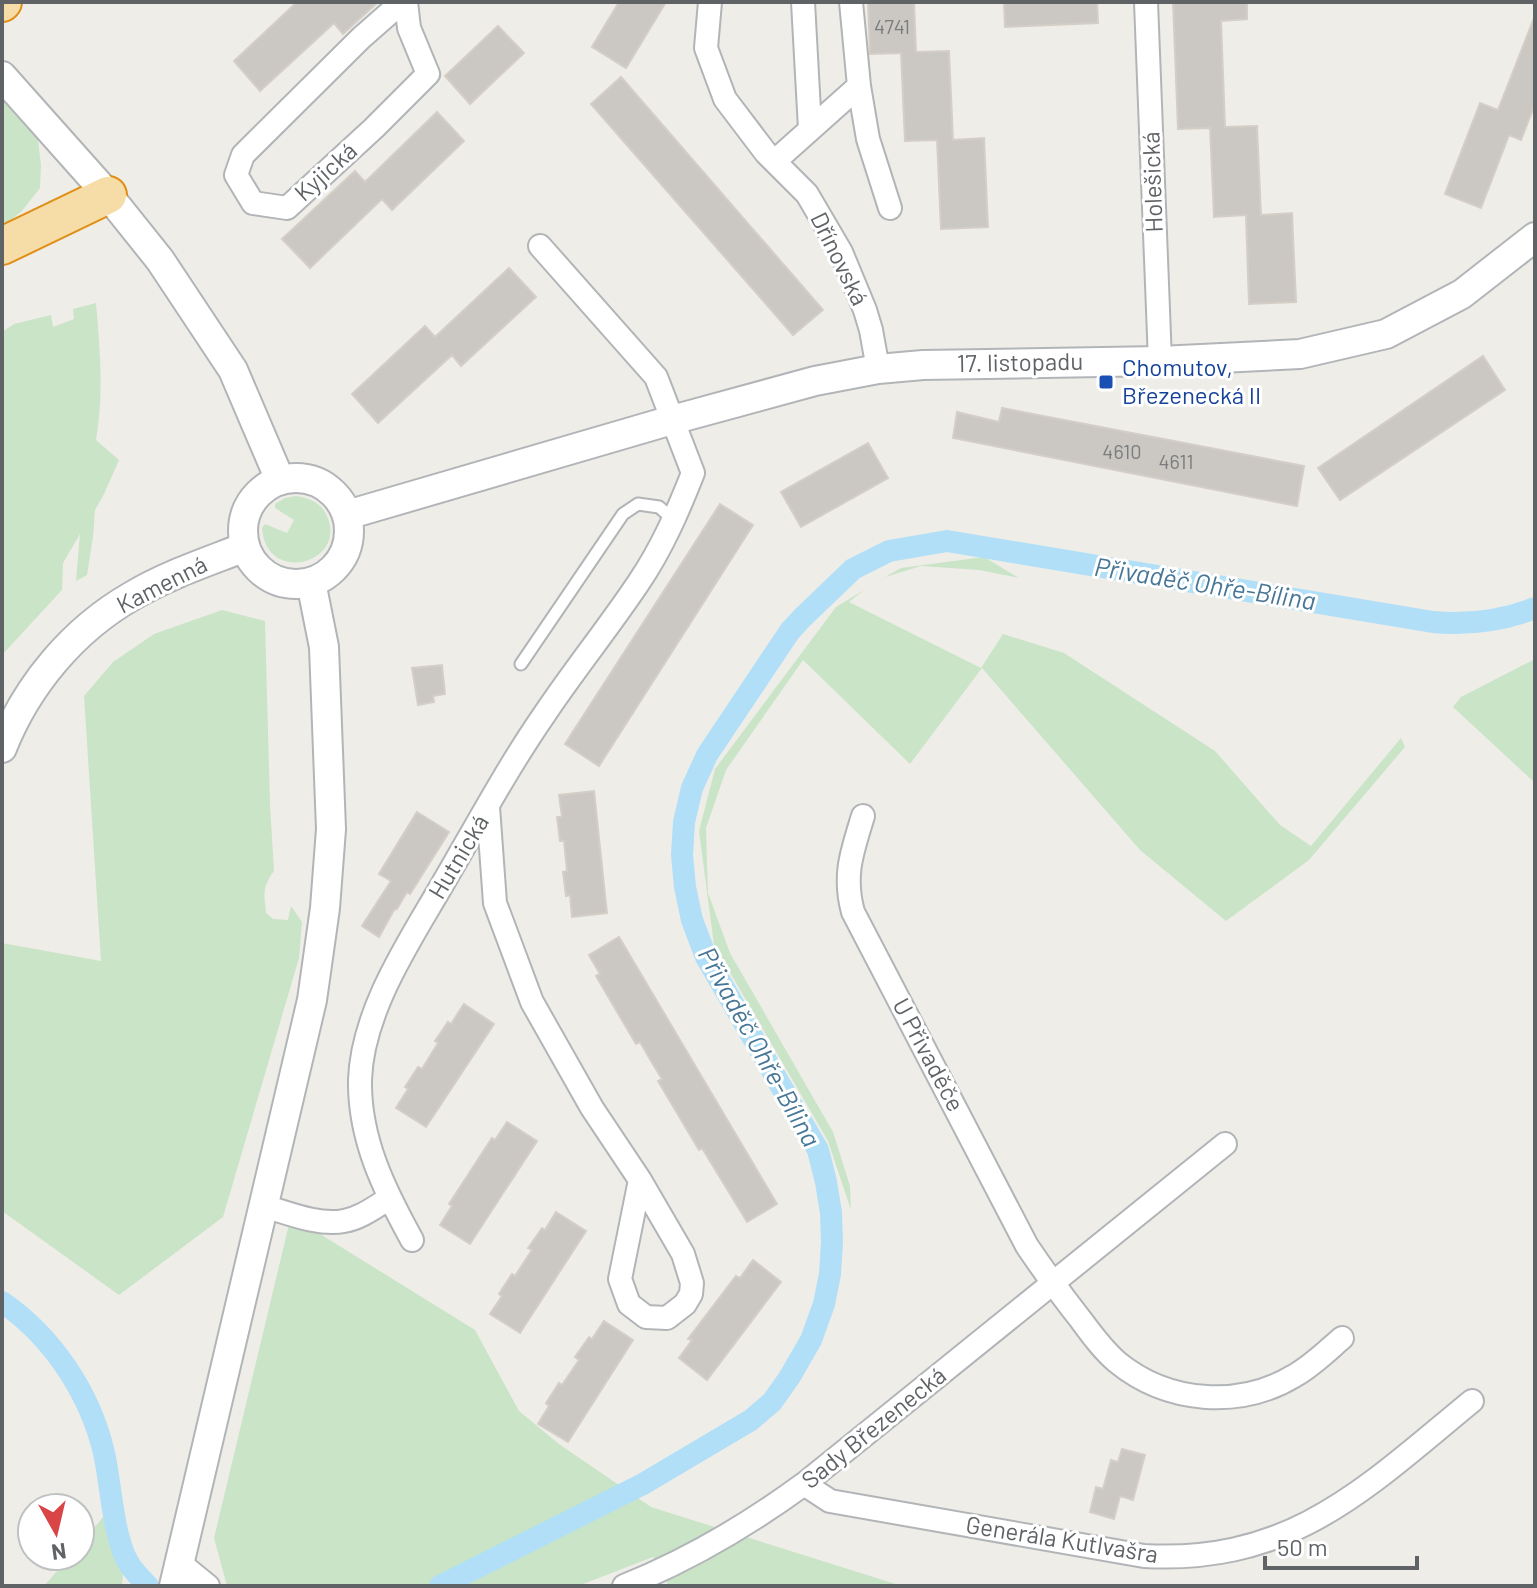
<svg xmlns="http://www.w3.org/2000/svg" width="1537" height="1588" font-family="Barlow,sans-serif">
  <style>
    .green { fill: #cae4c7 }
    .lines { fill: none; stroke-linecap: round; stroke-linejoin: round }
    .canal { stroke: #b0dff7; stroke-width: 22 }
    .building { fill: #cbc8c4; stroke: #d4cec6; stroke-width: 2 }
    .service-casing { stroke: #b2b5b8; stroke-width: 15 }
    .minor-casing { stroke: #b2b5b8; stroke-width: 26 }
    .tertiary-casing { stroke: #b2b5b8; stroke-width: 32 }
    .trunk-casing { stroke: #e08e16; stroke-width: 40 }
    .service { stroke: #fff; stroke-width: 11 }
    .minor { stroke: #fff; stroke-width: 22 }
    .tertiary { stroke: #fff; stroke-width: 28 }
    .trunk { stroke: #f6dda8; stroke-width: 36 }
    .transit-dot { fill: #1a4fb4; stroke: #fff; stroke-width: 3 }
    .labels { text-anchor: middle; stroke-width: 6; stroke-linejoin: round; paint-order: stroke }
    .number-label { font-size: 20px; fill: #7a7c7e }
    .street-label { font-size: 24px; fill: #5f6366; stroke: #fff }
    .transit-label { font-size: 24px; fill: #164399; stroke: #fff; text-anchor: start }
    .water-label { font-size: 26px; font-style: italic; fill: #477697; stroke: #fff }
  </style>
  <rect width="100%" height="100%" fill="#efede8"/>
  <path class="green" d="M2 94 38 140 41 165 40 188 21 212 2 227Z
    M96 303C100 349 104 394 96 440L119 460 104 494 95 510 93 537 87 575 76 581 80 534 63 563 62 590 2 655V332L14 324 51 315 53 327 74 319 73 309Z
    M296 496C310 498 321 503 327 516 348 563 266 586 262 528L265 524 287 533 294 520 275 508V504L285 498Z
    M984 557 1019 578 979 570 921 566 885 577 901 568Z
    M864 590 849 602 981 668 1003 634 1064 653 1215 751 1280 825 1311 846 1401 738 1405 747 1309 860 1226 921 1140 850 982 668 910 764 803 660 726 770 706 828 708 893 730 953 833 1132 850 1186 851 1210 828 1141 714 945 699 831 715 769 836 607Z
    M222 610 265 621 270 805 274 871C262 887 264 894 266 913L273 919 288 920 291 906 302 922 299 958 223 1217 119 1295 2 1211V943L101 961 84 696 113 662 154 634Z
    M1535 659V783L1453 707 1461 697Z
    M291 1216 475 1330 519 1411 559 1444 651 1507 902 1586H669L653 1557 578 1586H227L214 1538Z
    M111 1508 114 1535 124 1563 122 1586H44L70 1556H80V1544Z"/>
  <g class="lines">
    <path class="canal" d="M2 1302C52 1336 90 1393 104 1453 111 1484 113 1536 128 1562 133 1571 141 1579 148 1586
      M440 1586 643 1484 751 1420 772 1402 789 1378 811 1340 824 1304 830 1274 832 1242 831 1213 826 1182 818 1150 706 957 692 920 685 887 682 855 684 822 692 788 707 755 790 631 802 618 853 569 889 551 947 541 1433 622C1468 625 1502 621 1535 608"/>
  </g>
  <path class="building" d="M297 2H378L343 34 334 23 260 91 234 61Z
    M619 2H666L626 68 592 47Z
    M868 2H914L916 52 949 51 953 140 984 138 988 227 941 229 937 140 905 141 901 53 870 54Z
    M1004 2H1097L1098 23 1005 27Z
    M1173 2H1247V19L1221 21 1225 127 1257 126 1261 215 1292 213 1296 302 1249 304 1246 215 1214 217 1210 128 1178 129Z
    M1534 18 1535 104 1521 140 1509 135 1481 208 1445 194 1480 103 1498 110Z
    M498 26 524 53 470 104 445 76Z
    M621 77 823 310 793 335 591 104Z
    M437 112 464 141 392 210 382 199 310 268 282 239 355 171 365 182Z
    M509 268 536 297 461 366 452 355 378 423 352 394 425 326 435 337Z
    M1483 356 1505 390 1340 500 1318 468Z
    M1002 408 1304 466 1297 506 953 438 957 412 999 422Z
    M868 443 888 478 801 527 781 492Z
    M720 504 753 525 599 766 565 744Z
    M442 665 445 694 433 696 434 702 418 705 412 668Z
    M594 791 607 913 572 917 570 895 566 896 563 872 567 871 564 841H560L557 817H562L559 795Z
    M417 812 449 832 410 894 407 892 397 909 394 910 379 937 362 926 391 881 379 874Z
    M619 937 777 1204 747 1222 702 1148 699 1150 658 1081 662 1079 651 1061 640 1042 636 1044 596 976 600 974 589 955Z
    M464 1004 494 1024 426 1127 396 1108 408 1089 405 1087 418 1067 422 1069 438 1043 435 1041 448 1022 451 1024Z
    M507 1122 537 1141 470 1244 440 1225 452 1206 449 1204 462 1184 492 1138 495 1140Z
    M556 1212 586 1231 520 1333 490 1314 502 1296 499 1294 512 1274 515 1276 532 1250 528 1248 542 1228 545 1230Z
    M753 1260 781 1282 707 1380 679 1358 692 1340 688 1339 736 1276 740 1278Z
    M604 1321 633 1340 568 1442 538 1424 549 1406 546 1403 559 1383 562 1385 579 1360 575 1357 589 1337 592 1339Z
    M1122 1449 1145 1455 1133 1500 1120 1496 1114 1519 1090 1512 1096 1487 1103 1489 1111 1460 1118 1462Z"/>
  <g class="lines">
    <defs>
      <path id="service" d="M521 664 623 514 638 504 659 507 674 520"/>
      <path id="minor" d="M402 2 361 38 243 155 236 175 253 203 287 208 374 128 428 74 409 28 406 2
        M710 2 706 48 725 99 766 153 807 194 841 252 865 310 871 330 878 369
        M803 2 810 129
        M851 2 859 86 868 139 890 208
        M1146 2 1160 361
        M775 161 859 86
        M488 807 495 903 532 1002 592 1108 640 1180 683 1254 692 1283 691 1294 685 1304 667 1318 646 1317 629 1304 620 1279 640 1180
        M863 816C852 852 843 875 853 912L1027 1246C1044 1271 1062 1296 1081 1320 1092 1335 1103 1350 1117 1362 1167 1403 1239 1409 1294 1376 1312 1366 1327 1351 1342 1338
        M264 1206C288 1213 319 1226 344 1221 361 1218 375 1207 390 1198
        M412 1240C384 1189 359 1139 360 1080 362 1016 403 951 435 897 471 836 504 773 544 715 574 670 609 627 639 582 662 548 678 511 693 473L656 377 540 246
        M804 1484 830 1501 1144 1556C1292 1564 1366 1488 1472 1401
        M180 1563 208 1586
        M624 1586C689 1560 748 1525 804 1484L1225 1144"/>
      <path id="tertiary" d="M2 76 108 195 160 260 233 370 280 480
        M243 531a53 53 0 1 1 106 0a53 53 0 1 1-106 0Z
        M347 515 672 420 815 381 878 369 923 365 1160 361 1300 354 1386 334 1462 294 1535 237
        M2 748C27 685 73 630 132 596 167 575 207 562 245 547
        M174 1586 312 1000 325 908 331 829 324 647 311 582"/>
      <path id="trunk" d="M2 3 3 2
        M2 246 108 195"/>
    </defs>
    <use href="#service" class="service-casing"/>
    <use href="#minor" class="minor-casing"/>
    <use href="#tertiary" class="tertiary-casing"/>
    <use href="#trunk" class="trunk-casing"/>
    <use href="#service" class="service"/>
    <use href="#minor" class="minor"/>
    <use href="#tertiary" class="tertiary"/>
    <use href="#trunk" class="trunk"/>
  </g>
  <rect class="transit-dot" x="1098" y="374" width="16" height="16" rx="4"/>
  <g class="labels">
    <g class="number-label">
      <text x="892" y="34">4741</text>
      <text x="1122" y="459">4610</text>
      <text x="1176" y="469">4611</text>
    </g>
    <g class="street-label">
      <text transform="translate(326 172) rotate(-42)" y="8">Kyjická</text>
      <text transform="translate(1153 182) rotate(-92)" y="8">Holešická</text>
      <text transform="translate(839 259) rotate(64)" y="8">Dřínovská</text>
      <text transform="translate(1020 363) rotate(-1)" y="8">17. listopadu</text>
      <text transform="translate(162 585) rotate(-27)" y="8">Kamenná</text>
      <text transform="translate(459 857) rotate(-59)" y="8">Hutnická</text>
      <text transform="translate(928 1055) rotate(62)" y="8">U Přivaděče</text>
      <text transform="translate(874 1428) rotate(-39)" y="8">Sady Březenecká</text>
      <text transform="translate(1062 1540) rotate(9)" y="8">Generála Kutlvašra</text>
    </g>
    <g class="transit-label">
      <text x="1122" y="376">Chomutov,<tspan x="1122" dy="28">Březenecká II</tspan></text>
    </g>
    <g class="water-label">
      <text transform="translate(1205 584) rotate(9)" y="9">Přivaděč Ohře-Bílina</text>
      <text transform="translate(759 1047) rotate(61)" y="9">Přivaděč Ohře-Bílina</text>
    </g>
  </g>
  <rect width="1537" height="1588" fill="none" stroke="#5f6366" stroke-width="8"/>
  <g transform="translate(56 1532) rotate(172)"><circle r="38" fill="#ffffff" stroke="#bfc1c2" stroke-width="2"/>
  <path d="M0-6L14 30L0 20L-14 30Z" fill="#d94447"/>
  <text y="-12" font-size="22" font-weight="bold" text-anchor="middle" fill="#5f6366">N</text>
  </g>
  <path d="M1265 1556v12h152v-12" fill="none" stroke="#5f6366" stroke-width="4"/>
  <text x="1277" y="1556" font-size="24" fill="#5f6366" stroke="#ffffff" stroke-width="6" paint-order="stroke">50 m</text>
</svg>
